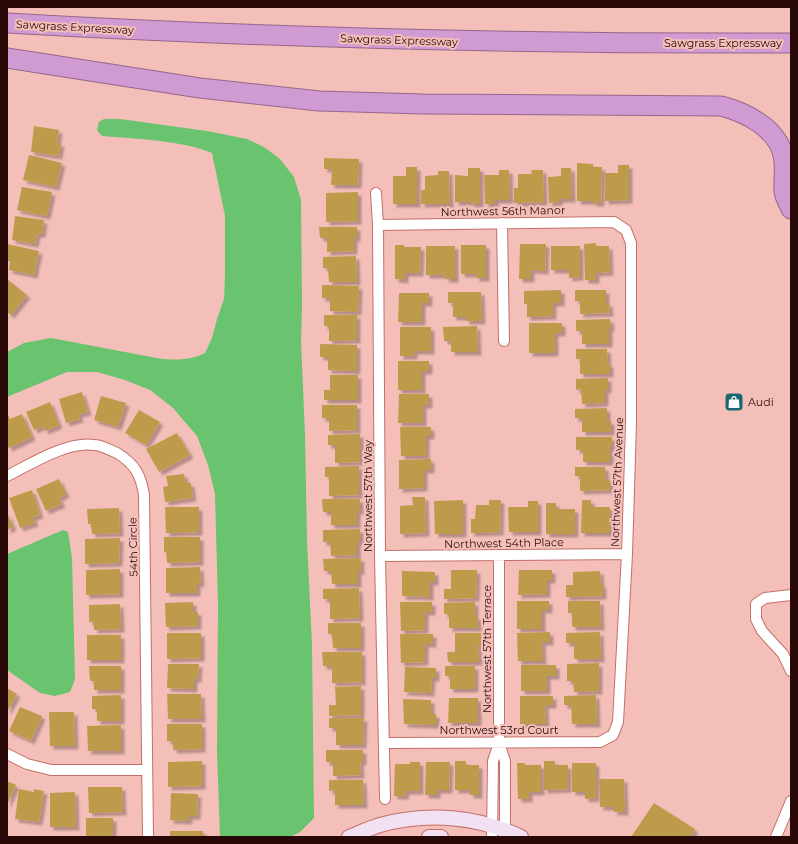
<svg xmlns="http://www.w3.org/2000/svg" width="798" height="844" font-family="Montserrat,sans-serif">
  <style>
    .water { fill: #69c36f }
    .building { fill: #be9b4c; filter: url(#shadow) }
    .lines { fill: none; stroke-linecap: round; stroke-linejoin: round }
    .street-casing { stroke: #c26f68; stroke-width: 12 }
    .secondary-casing { stroke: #c26f68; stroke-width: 16 }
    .highway-casing { stroke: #95678b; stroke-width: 21 }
    .street { stroke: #fff; stroke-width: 10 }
    .secondary { stroke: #f1e1f2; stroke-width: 14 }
    .highway { stroke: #d09ad2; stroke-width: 19 }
    .labels { text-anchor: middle; stroke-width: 4; stroke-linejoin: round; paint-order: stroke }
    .street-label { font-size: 11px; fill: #280908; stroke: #f5bfb9 }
    .poi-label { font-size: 11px; fill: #280908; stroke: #f5bfb9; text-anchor: start }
  </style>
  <defs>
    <filter id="shadow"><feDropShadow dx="3.5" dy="3.5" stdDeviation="1" flood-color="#0004"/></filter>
  </defs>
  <rect width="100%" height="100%" fill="#f5bfb9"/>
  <path class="water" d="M104 119H120L207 131 247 139 264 147 280 159 294 177 301 200 302 305 301 343 305 433 307 541 312 645 314 818 300 832 290 837H220L217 752 218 605 215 494 208 465 197 436 173 408 150 390 125 380 97 372H67L7 397V352L24 343 51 338 162 359C177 360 191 360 205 353L212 338 217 319 224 299 225 276V216L212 153C181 140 136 139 102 136L97 130 99 122Z
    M63 530 68 532 72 558 75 679 70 692 55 696 40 693 7 670V554Z"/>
  <path class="building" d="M34 126 59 130 57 143H61L59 156 31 152Z
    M29 155 62 163 56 187 23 180Z
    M324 158 359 159 358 185H331L332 169H324Z
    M577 163 593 164V167H602L601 203H593V201H577Z
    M618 165H629V200L605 201V173H618Z
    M406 167H417V204H393V176H406Z
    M468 168H480V204H471V202H455V175L468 176Z
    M561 168H571L572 199H559V202L549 203 548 177 561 176Z
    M499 170H509L510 200H495V204H485L484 175H499Z
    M531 170H543L544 202 514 203V188H518V174H532Z
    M438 171H449L450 204H421V190H425V176L438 175Z
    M22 187 52 192 47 216 17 210Z
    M358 192V221L326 222V193Z
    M15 216 44 220 42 234H37L35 244 12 240Z
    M319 227H357V238H354V251L327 252V238H320Z
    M596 243V246H609L610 272 596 273V280H585L584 244Z
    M7 244 39 251 34 275 9 270 10 261H7Z
    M520 244H546L545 271 531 270V279H519Z
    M395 245H404V247H421L420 273H405V280L395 279Z
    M461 245H486V278H476V274H461Z
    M426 246H455V279H445L446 275H426Z
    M551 246H580V277L569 278V270H551Z
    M356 256 357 282H329L328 268H323V257Z
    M7 279 27 295 11 315 7 312Z
    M322 285 359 286 358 312 330 311V298H322Z
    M561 290V303H553V316L527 317V304H524V291Z
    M575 290H606V303H609L610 313 580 314V301H575Z
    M448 292H481L482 321H466V317H453V303H448Z
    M399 293H429V303H422V322H398Z
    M324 315H357V340L329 341V326H324Z
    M610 319 611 328H609V344H582V331H576V320Z
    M529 323H562V333H555V353H529Z
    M477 326 478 352H451V341H444L443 327Z
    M400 327H431V351H414V356H400Z
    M320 344 357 345V371L328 370V357H320Z
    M576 349H607L608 364H610V374H580V359H576Z
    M398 361H429V371H422V390H398Z
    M330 375H358V400H324V390H330Z
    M608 378V390H605V403L582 404 581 389 576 390V379Z
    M82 392 88 412 79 414 80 419 66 423 59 399Z
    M399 394H429V405H423V423H398Z
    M101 396 126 403 118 427 94 420Z
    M50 402 59 425 45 431 43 426 34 430 26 412Z
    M322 405H357V430L329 431V418H322Z
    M607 408V421H611V432H582V418H575V409Z
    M139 410 160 422 146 445 125 433Z
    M22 414 32 437 9 448 7 444V416L8 415 10 419Z
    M400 427H431V436H426V456H401Z
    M177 433 190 455 159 472 146 449Z
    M360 434V462L335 463V445H328V435Z
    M576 437H612V446H610V462H583V450H576Z
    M431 459V470H424V488L399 489V460Z
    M359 466V495L329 496V477H325V467Z
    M575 467H605L606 480H610V490L580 491V476H575Z
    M184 474 186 483H191L193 498 165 502 163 487 168 486 166 476Z
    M59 479 66 494 59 498 62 504 46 511 36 489Z
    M32 490 40 515 33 517 35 523 20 528 9 498Z
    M412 497H425L426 533 400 534V506L413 505Z
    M322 499H360V511H357V525H331V512H323Z
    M463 500V534H435L434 501Z
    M489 500H501L500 532 471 533V519H475L476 505H489Z
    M582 500H591V507H610V533H581Z
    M528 501H538V532H509L508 507H528Z
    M546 503H556V509H575V534H546Z
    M165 507H199V532L166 533Z
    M119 508 120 533 92 534 91 524H88L87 509Z
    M7 512 13 527 7 530Z
    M360 529V542H357V555L331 556 330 542H323V530Z
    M164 537H200V562L167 563 166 552H164Z
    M120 538 119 563 85 564V539Z
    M361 558V571H358V584H332L331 571H324L323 559Z
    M200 567 201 583 197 584V593H166V568Z
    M120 569V594L86 595V570Z
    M451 570H477L476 598 444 599V589H451Z
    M519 570H552V580H547V594L518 595Z
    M402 571 435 572V582H430V597L402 596Z
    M600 571 601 585H603V596L566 597V585H573V572Z
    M359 588 360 618 330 619V599H323V589Z
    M517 601H549V610H542V629H517Z
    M568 601H600L601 627H572V613H568Z
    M193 602V612H198V626L166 627 165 603Z
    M400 602H432V612H425V630L401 631Z
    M475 602V617H478V628H449V614H444V603Z
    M120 604 121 629 94 630V622H89V605Z
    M328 623H361V648H333L332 634H328Z
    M550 632V642H542L543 661H518L517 633Z
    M600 632 601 659H574V643H566V633Z
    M167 633H201V658L167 659Z
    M455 633H481V646H478L479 662H448L447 652H455Z
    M400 634H433V644H425V662L401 663Z
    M87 635H121V660H87Z
    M322 652H362V682L332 683V666H323Z
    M599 663V691L574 692 573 681H567V664Z
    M168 664H199L198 679H194V689L167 688Z
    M521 665H556V676H547V691H521Z
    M89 666H121V690H94V681H90Z
    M445 666H475V689H450V676H445Z
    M405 667 436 668V678H432L431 693 404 692Z
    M361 686V715L329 716V705H336L335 687Z
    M7 688 17 694 7 712Z
    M167 694H201L202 719H168Z
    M121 695V721H97V709H92V696Z
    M596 695 597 724H572L571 705H564V696Z
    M520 696H553V705H545L546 724H520Z
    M449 698H478V723H448Z
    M403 699 431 700V714H436V725L404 724Z
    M20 707 42 716 31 741 9 731Z
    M49 712H74L75 746H50Z
    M329 718H364L363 745H336V728H329Z
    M167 724H202V749L173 750V741H167Z
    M121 725V751H88L87 726Z
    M326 750H363V762H360L361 775 333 776V762H326Z
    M202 761V786L168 787V762Z
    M455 761H466V765H479V795H470V790H455Z
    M544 761H555V765H568V789L544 790Z
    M410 762H420V791H406L405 796H394L395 764H410Z
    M426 762H450L449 790H437V795H425Z
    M517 763H525V765H541V792H529V799H518Z
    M572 763H596V798L585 799V792H572Z
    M599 779H624L625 812H614V807H600Z
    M329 780H363L364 805H335V790L329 791Z
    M7 781 16 785 7 805Z
    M88 787H122L123 812 89 813Z
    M19 789 34 792V789L44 791 39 822 15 819Z
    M75 792 76 827H50V793Z
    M171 793 198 794 197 816H189V821L170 820Z
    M654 803 695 829 690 837H631Z
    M86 818H113V837H86Z
    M170 831H203L204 837H170Z"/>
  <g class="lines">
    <defs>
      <path id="street" d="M376 193 378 225 380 556 385 799
        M502 223 504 341
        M378 225 614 222 626 230 631 243V423L627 554 618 722 613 735 600 742 384 743
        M7 476C31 464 67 441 94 445 102 445 109 450 117 453 135 464 141 475 144 495L148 837
        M380 556 627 554
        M791 595 765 598 756 604V619L762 631 783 654 791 671
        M499 743 505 761V836
        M7 754 27 764 51 770H147
        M492 837 493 761 499 743V555
        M776 837 791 801"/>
      <path id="secondary" d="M349 837C359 833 370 828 380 825 428 812 477 816 521 837
        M429 837H441"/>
      <path id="highway" d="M7 23C268 38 529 44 791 43
        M7 58 200 88 319 101 423 104 721 106C745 112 777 128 783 155 786 167 783 180 784 192 785 198 789 204 791 209"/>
    </defs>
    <use href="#street" class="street-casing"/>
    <use href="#secondary" class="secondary-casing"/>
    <use href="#highway" class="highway-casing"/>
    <use href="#street" class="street"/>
    <use href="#secondary" class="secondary"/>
    <use href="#highway" class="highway"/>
  </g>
  <defs>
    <symbol id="shop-square" viewBox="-11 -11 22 22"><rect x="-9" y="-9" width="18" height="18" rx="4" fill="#1b676f" stroke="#f5bfb9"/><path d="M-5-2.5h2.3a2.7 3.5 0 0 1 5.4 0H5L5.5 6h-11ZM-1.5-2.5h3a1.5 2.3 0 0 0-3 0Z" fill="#fff"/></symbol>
  </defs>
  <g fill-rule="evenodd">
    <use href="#shop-square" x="723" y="391" width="22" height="22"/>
  </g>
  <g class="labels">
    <g class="street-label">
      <text transform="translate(75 27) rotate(3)" y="4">Sawgrass Expressway</text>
      <text transform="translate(399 40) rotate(2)" y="4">Sawgrass Expressway</text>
      <text x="723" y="47">Sawgrass Expressway</text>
      <text transform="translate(503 211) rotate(-1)" y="4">Northwest 56th Manor</text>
      <text transform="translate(617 482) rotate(-88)" y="4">Northwest 57th Avenue</text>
      <text transform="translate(368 496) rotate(-90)" y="4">Northwest 57th Way</text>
      <text transform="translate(504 543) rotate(-1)" y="4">Northwest 54th Place</text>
      <text transform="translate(133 547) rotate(-91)" y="4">54th Circle</text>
      <text transform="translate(487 649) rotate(-90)" y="4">Northwest 57th Terrace</text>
      <text x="499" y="734">Northwest 53rd Court</text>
    </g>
    <g class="poi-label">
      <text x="748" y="406">Audi</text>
    </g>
  </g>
  <rect width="798" height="844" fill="none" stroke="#280908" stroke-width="16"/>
</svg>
